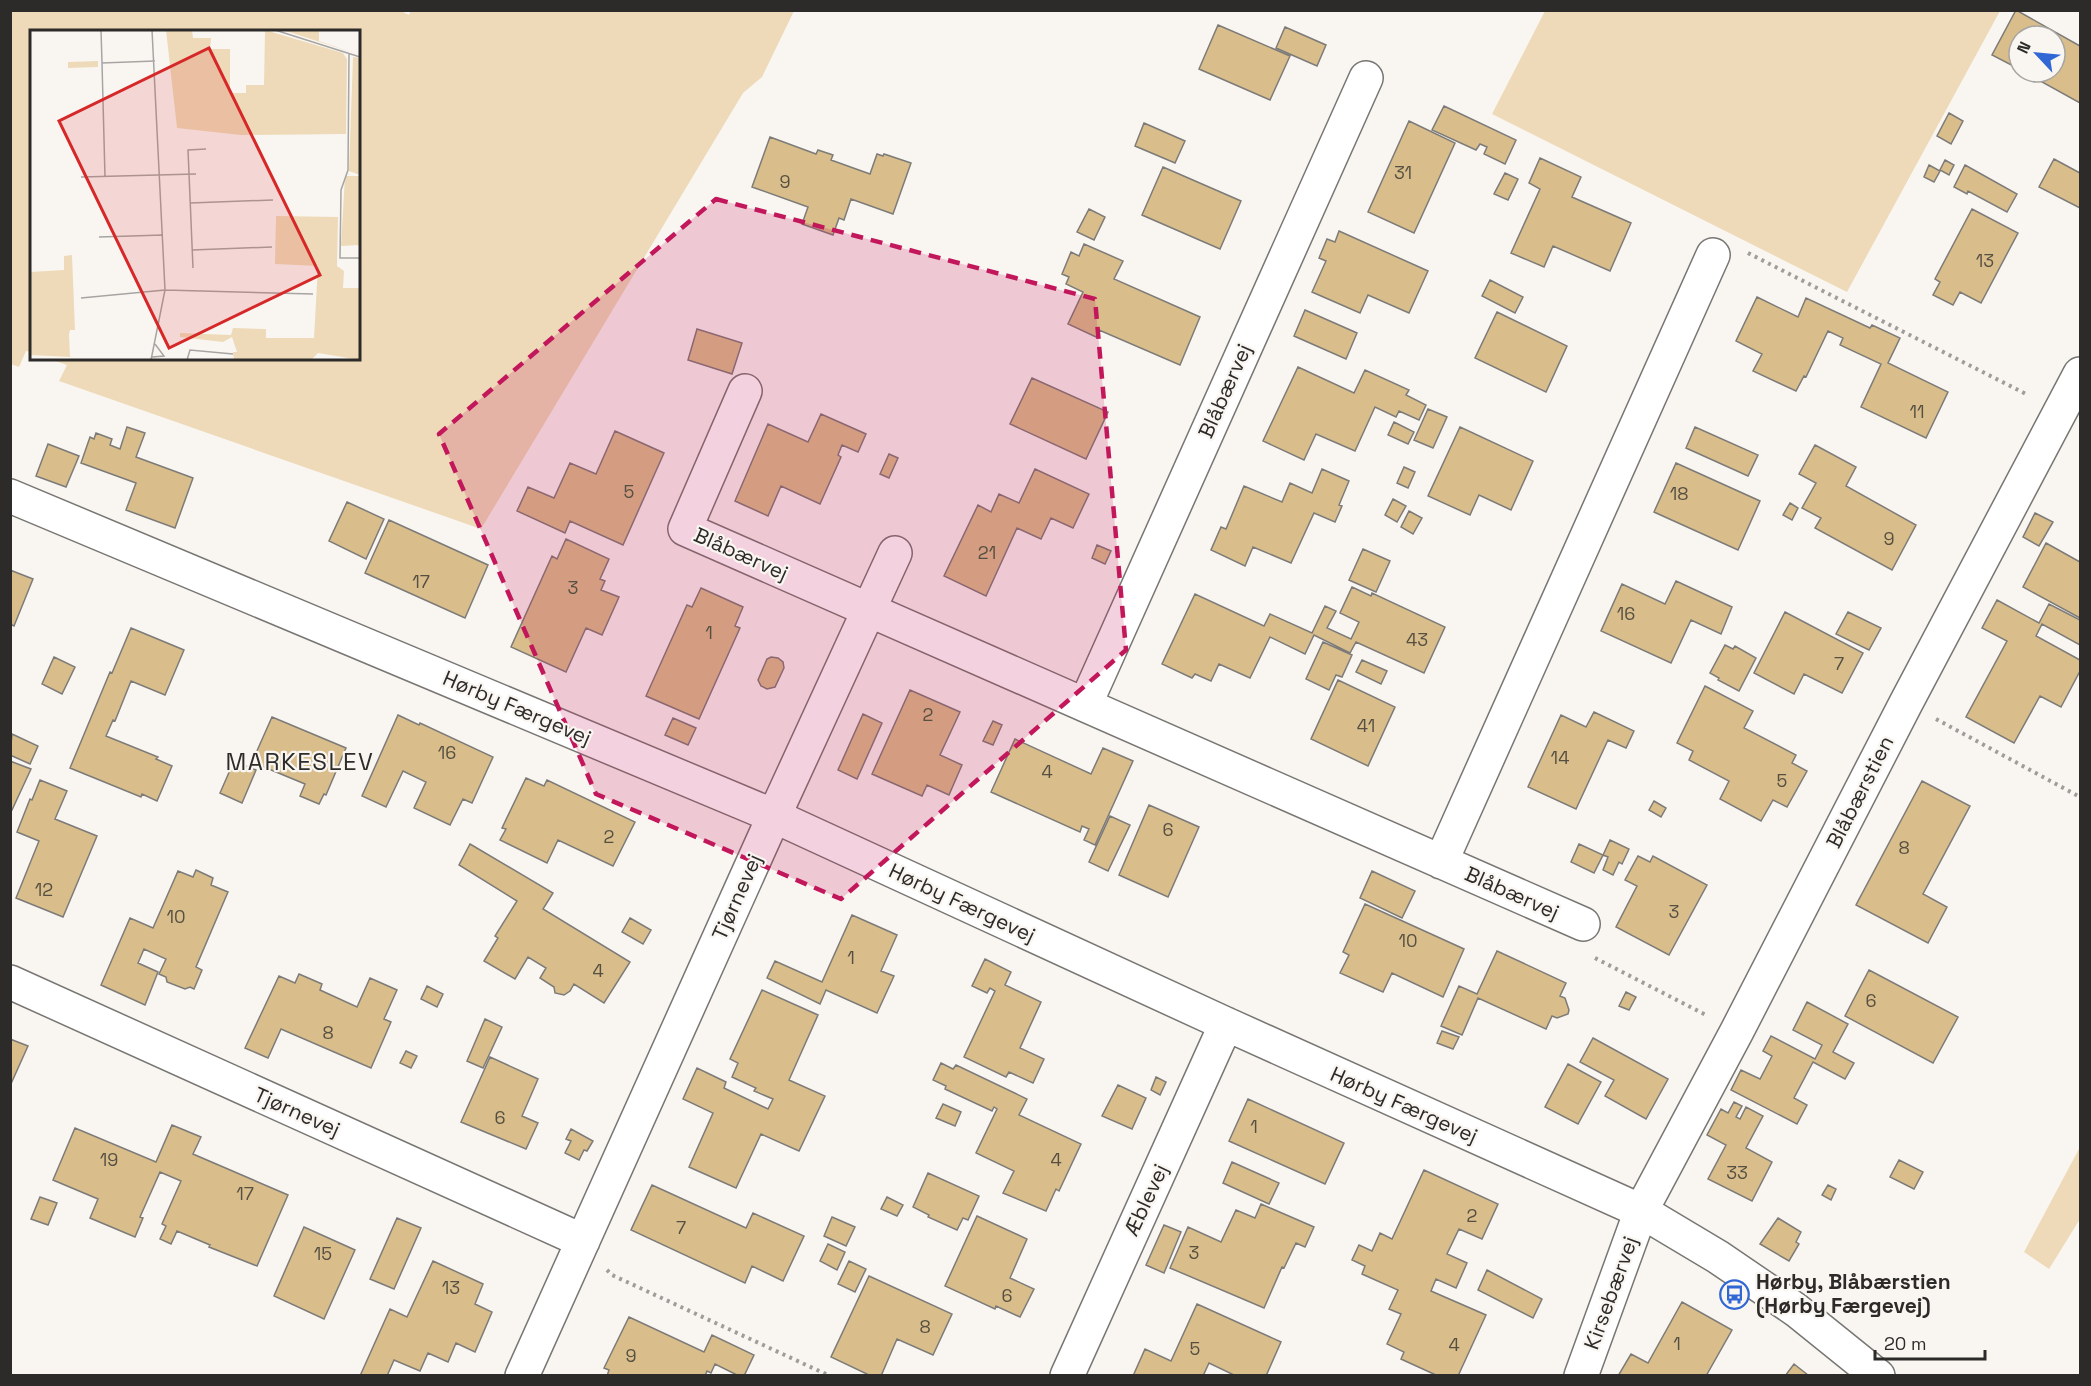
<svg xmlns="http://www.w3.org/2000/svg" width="2091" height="1386" font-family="'Space Grotesk',sans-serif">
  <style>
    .green { fill: #eedab8 }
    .building { fill: #d9be8c; stroke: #7d7b78; stroke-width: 1.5 }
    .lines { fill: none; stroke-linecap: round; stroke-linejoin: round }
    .minor-casing { stroke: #787673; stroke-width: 36 }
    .path { stroke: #9f9d9a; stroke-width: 4; stroke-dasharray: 3 4.5; stroke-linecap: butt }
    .minor { stroke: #fff; stroke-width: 33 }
    .marked { fill: #c2185b; fill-opacity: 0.2; stroke: #c2185b; stroke-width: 4.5; stroke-dasharray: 12 8; stroke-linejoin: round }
    .labels { text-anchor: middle; stroke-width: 4.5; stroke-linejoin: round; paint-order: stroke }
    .number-label { font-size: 18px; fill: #575042 }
    .street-label { font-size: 21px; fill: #2c2b29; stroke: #f9f6f2 }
    .poi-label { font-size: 21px; font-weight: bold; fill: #2c2b29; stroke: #f9f6f2; text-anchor: start }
    .quarter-label { font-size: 24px; letter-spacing: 1.5px; fill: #2e2c29; stroke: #f9f6f2 }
    .inset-road { fill: none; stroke: #a7a5a2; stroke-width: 1.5 }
    .view { fill: #d62828; fill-opacity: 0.15; stroke: #d62828; stroke-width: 3 }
    .inset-edge { fill: none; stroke: #2c2b29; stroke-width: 3 }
  </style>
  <rect width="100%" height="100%" fill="#f9f6f2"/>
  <path class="green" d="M401 11 409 15 411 10 794 11 762 77 743 93 481 529 59 381 67 365 50 359 358 358V32H32L31 352 26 351 19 367 11 364V11Z
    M1545 11V10L2000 11 1847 292 1492 114Z
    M2080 1147V1219L2049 1269 2024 1252Z"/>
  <path class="building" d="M2016 10 2080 46V103L2024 72H2055V36H2019V69L1992 55Z
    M1218 25 1290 56 1270 100 1199 69Z
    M1285 27 1326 45 1317 66 1276 48Z
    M1444 106 1516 140 1505 164 1484 154 1487 147 1480 144 1476 150 1432 130Z
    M1949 113 1963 121 1951 144 1937 136Z
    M1409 121 1455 143 1414 233 1368 212Z
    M1144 123 1185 141 1175 163 1135 146Z
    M770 137 816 154 818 150 833 155 831 160 870 174 877 154 883 156 884 154 911 163 893 214 851 199 844 220 839 218 833 235 802 224 808 207 752 187Z
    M1540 158 1581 177 1572 197 1631 223 1610 271 1553 246 1544 267 1511 253 1540 189 1529 183Z
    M2054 159 2080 173V208L2039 187Z
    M1945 160 1954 165 1949 175 1940 170Z
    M1929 165 1940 171 1934 182 1924 177Z
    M1965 165 2017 194 2007 212 1968 191 1967 194 1954 187Z
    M1163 167 1241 201 1220 249 1142 215Z
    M1505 173 1518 179 1508 200 1494 194Z
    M1089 209 1105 217 1094 240 1077 232Z
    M1972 209 2018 233 1981 303 1960 292 1953 305 1933 295 1940 282 1935 279Z
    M1339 231 1428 271 1409 313 1368 295 1360 313 1312 292 1326 261 1319 258 1327 239 1335 242Z
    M1084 244 1123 261 1114 279 1200 317 1180 365 1099 330 1096 337 1068 324 1083 292 1066 284 1069 277 1062 274 1071 252 1079 256Z
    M1490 280 1523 297 1515 313 1482 296Z
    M1757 297 1798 317 1806 298 1870 328 1872 325 1900 338 1888 363 1948 392 1926 438 1861 407 1881 364 1840 345 1843 338 1828 331 1806 377 1804 376 1796 391 1753 371 1762 354 1736 341Z
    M1305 310 1357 333 1346 359 1294 336Z
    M1497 312 1567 346 1546 392 1475 358Z
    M697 329 742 343 732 374 688 360Z
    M1298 367 1354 393 1365 370 1409 390 1406 395 1426 405 1419 420 1399 411 1396 417 1375 407 1355 451 1316 434 1304 460 1263 441Z
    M1032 378 1108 412 1086 459 1010 424Z
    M1428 409 1447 417 1433 448 1414 440Z
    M821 414 866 434 858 452 842 445 838 455 841 457 820 504 781 486 768 516 735 501 768 424 808 442Z
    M1394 422 1414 432 1408 444 1388 435Z
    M127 427 145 433 136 457 193 478 175 528 126 510 136 483 81 463 90 437 94 439 96 433 112 439 110 445 120 449Z
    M1460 427 1533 461 1511 510 1479 495 1470 515 1428 496Z
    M1695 427 1758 455 1748 476 1686 448Z
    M615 431 664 453 623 545 570 521 565 533 517 511 528 487 554 498 570 463 596 474Z
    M48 444 79 456 66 487 36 476Z
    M1815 445 1856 467 1846 486 1916 525 1892 570 1815 528 1821 518 1802 508 1816 483 1799 474Z
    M889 454 898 458 889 478 880 474Z
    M1676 463 1760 501 1738 550 1654 512Z
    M1404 467 1415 472 1408 488 1397 483Z
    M1035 469 1089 494 1073 528 1051 518 1041 539 1017 528 986 596 944 576 978 505 991 512 999 494 1019 503Z
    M1322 469 1349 481 1339 505 1342 506 1335 522 1314 513 1291 563 1253 547 1245 566 1211 550 1221 527 1226 529 1244 486 1282 502 1290 483 1312 493Z
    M1393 499 1406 506 1397 522 1385 515Z
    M347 502 384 519 366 559 329 541Z
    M1790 503 1798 508 1792 520 1783 515Z
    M1409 511 1422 518 1413 534 1401 527Z
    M2035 513 2053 522 2039 546 2023 537Z
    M389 520 488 565 465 618 365 573Z
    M566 539 609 559 600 579 605 581 601 590 619 597 602 635 586 628 566 672 511 647 552 556 557 559Z
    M2046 543 2080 562V618L2023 587Z
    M1097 545 1111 551 1105 564 1092 558Z
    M1363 549 1390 561 1376 592 1349 580Z
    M10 570 33 579 14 626 10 624Z
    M1676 581 1732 607 1721 634 1691 620 1671 663 1601 631 1622 584 1665 604Z
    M1352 587 1371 596 1372 593 1445 627 1424 673 1356 642 1350 653 1314 635 1305 654 1270 637 1250 678 1219 664 1211 681 1195 674 1192 678 1162 664 1195 594 1264 626 1270 614 1312 633 1325 606 1336 611 1327 628 1351 639 1359 622 1340 613Z
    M701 588 743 607 735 626 740 628 699 719 646 696 687 605 692 607Z
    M1997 600 2039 623 2049 604 2080 620V645L2042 624 2036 636 2080 660V671L2061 707 2040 696 2014 743 1966 717 2007 641 1982 628Z
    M1785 612 1863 653 1842 693 1804 674 1794 694 1754 673Z
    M1848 612 1881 628 1869 650 1836 634Z
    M131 628 184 650 165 695 131 681 115 721 113 720 106 736 158 757 156 759 172 766 157 801 142 794 141 797 70 768 110 672 112 673Z
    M1323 642 1352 655 1342 677 1336 675 1329 690 1306 679Z
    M1725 645 1733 649 1735 646 1756 658 1739 691 1718 680 1719 678 1710 673Z
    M54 657 75 667 62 694 42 684Z
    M771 657 778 658 783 662 784 668 775 687 767 689 761 686 758 680 767 659Z
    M1362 660 1387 671 1381 684 1356 672Z
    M1338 680 1395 707 1368 766 1311 739Z
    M1705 686 1753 711 1744 728 1796 755 1792 763 1807 771 1787 807 1773 800 1761 821 1720 799 1729 781 1689 760 1693 751 1677 743Z
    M910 690 960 712 940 755 962 765 949 795 927 785 922 796 872 774Z
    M1594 712 1634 731 1626 748 1608 740 1576 809 1528 787 1561 715 1586 727Z
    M863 714 882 723 857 779 838 770Z
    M398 715 419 725 420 723 493 757 472 803 463 799 450 825 414 808 426 782 403 771 386 807 362 796Z
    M272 717 346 748 326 795 324 794 319 804 300 796 305 784 252 762Z
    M673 718 696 728 688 745 665 735Z
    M993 721 1002 725 993 745 983 741Z
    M12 734 38 746 30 764 10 755Z
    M1015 739 1091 774 1103 748 1133 761 1095 845 1084 840 1089 829 1082 826 1080 832 991 792Z
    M10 761 31 769 12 810 10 809Z
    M234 761 256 770 242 803 220 793Z
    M526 778 544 786 547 780 635 822 613 866 558 840 547 863 500 840 506 829 502 828Z
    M40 780 67 791 55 819 97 836 63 917 16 898 39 841 17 832 30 799 32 800Z
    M1922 781 1970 806 1923 894 1947 907 1928 943 1856 905Z
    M1654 801 1666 808 1661 817 1649 810Z
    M1149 805 1199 827 1168 897 1119 875Z
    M1110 816 1130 825 1108 871 1089 862Z
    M1610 840 1629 849 1622 864 1619 862 1613 875 1603 870 1608 857 1603 855Z
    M470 844 553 893 543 909 630 962 604 1003 574 984 570 991 564 995 555 993 554 987 540 978 546 968 528 957 515 979 484 961 498 938 495 936 517 901 459 865Z
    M1579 844 1603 855 1594 873 1571 862Z
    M1638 856 1650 862 1653 856 1707 885 1669 955 1616 927 1637 886 1625 880Z
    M196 870 213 878 211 885 228 892 196 967 202 970 194 989 190 987 185 989 167 982 166 977 159 974 166 959 144 949 138 963 158 972 145 1005 101 985 130 918 153 928 178 871 193 877Z
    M1372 871 1415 891 1402 918 1360 898Z
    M1365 904 1464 949 1443 997 1392 973 1383 992 1340 973 1349 955 1343 952Z
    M852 915 897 935 881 971 894 976 877 1013 826 990 820 1004 767 978 775 961 822 982Z
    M630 918 651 930 643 944 622 932Z
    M1497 951 1566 983 1560 996 1565 998 1569 1010 1568 1014 1557 1018 1552 1016 1546 1029 1478 998 1462 1035 1441 1026 1459 986 1477 994Z
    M985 959 1011 972 1005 985 1041 1002 1020 1048 1044 1059 1033 1083 1009 1072 1006 1077 964 1057 995 991 990 988 987 993 972 986Z
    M1869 970 1958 1017 1933 1063 1845 1016Z
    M299 974 322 984 320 990 357 1007 370 978 397 990 384 1019 391 1022 371 1068 281 1029 268 1058 245 1048 279 976 295 983Z
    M427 986 443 994 437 1007 421 999Z
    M762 990 818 1015 789 1080 825 1096 799 1151 761 1134 736 1188 689 1167 713 1113 683 1099 697 1068 726 1082 724 1088 768 1109 773 1099 754 1091 756 1088 732 1077 738 1063 730 1059Z
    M1626 992 1636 997 1629 1010 1619 1006Z
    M1807 1002 1848 1024 1833 1052 1854 1063 1845 1079 1813 1062 1794 1098 1807 1105 1797 1124 1731 1090 1741 1070 1760 1079 1772 1056 1763 1051 1771 1036 1815 1059 1822 1045 1793 1030Z
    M485 1019 502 1027 483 1068 467 1061Z
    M1442 1031 1459 1037 1453 1049 1437 1043Z
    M1593 1038 1668 1079 1646 1119 1605 1096 1614 1080 1580 1062Z
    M10 1039 28 1046 10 1086Z
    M406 1051 417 1056 411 1068 400 1063Z
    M490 1057 538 1079 522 1116 538 1123 526 1149 461 1122Z
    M941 1063 953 1069 956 1065 1027 1099 1019 1115 1081 1144 1059 1191 1056 1189 1046 1211 1003 1193 1014 1171 976 1153 997 1109 994 1107 992 1111 945 1089 946 1086 933 1080Z
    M1568 1064 1601 1082 1578 1124 1545 1107Z
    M1156 1077 1166 1082 1160 1095 1151 1090Z
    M1118 1085 1146 1098 1132 1129 1102 1116Z
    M1248 1099 1344 1143 1325 1184 1229 1141Z
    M1734 1102 1742 1106 1736 1117 1740 1119 1746 1107 1763 1116 1746 1148 1772 1162 1752 1201 1708 1179 1726 1145 1707 1135 1721 1109 1728 1113Z
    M943 1104 961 1112 955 1126 936 1118Z
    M172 1125 201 1137 193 1154 288 1195 257 1266 209 1247 210 1245 177 1231 171 1244 160 1239 166 1226 162 1224 181 1181 160 1172 140 1217 143 1218 135 1237 90 1218 98 1199 53 1180 75 1128 156 1162Z
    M571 1129 593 1141 587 1151 584 1150 579 1160 565 1153 571 1141 566 1139Z
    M1899 1160 1923 1172 1914 1189 1890 1177Z
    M1232 1162 1279 1183 1269 1204 1223 1183Z
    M1424 1170 1498 1204 1482 1239 1459 1229 1447 1254 1467 1263 1456 1288 1436 1279 1431 1291 1486 1315 1458 1376H1438L1401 1359 1404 1352 1387 1344 1401 1314 1389 1309 1398 1290 1362 1274 1365 1266 1352 1260 1359 1245 1372 1251 1380 1233 1392 1239Z
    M928 1173 979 1196 968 1220 963 1218 957 1230 928 1217 929 1215 913 1207Z
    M652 1185 746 1228 753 1213 804 1236 783 1281 752 1266 745 1283 631 1230Z
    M1828 1185 1836 1189 1831 1200 1822 1195Z
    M40 1197 57 1203 48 1225 31 1219Z
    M887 1197 903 1205 897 1216 881 1209Z
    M1261 1204 1314 1227 1305 1247 1296 1243 1284 1268 1282 1267 1264 1308 1170 1268 1188 1227 1221 1242 1236 1210 1255 1218Z
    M977 1216 1027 1239 1010 1278 1034 1289 1020 1317 996 1306 995 1309 945 1286Z
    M832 1217 855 1227 846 1246 824 1236Z
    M397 1218 421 1228 394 1289 370 1279Z
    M1778 1218 1801 1232 1796 1242 1799 1244 1789 1261 1760 1244Z
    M1164 1225 1181 1232 1164 1273 1146 1265Z
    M304 1227 355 1250 324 1319 274 1296Z
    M828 1244 845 1252 837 1270 820 1261Z
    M433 1261 483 1284 475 1304 492 1312 475 1352 456 1343 448 1362 428 1353 420 1371 394 1360 387 1376H360L390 1309 407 1317Z
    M849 1261 866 1269 855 1292 838 1284Z
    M1487 1270 1542 1299 1533 1318 1478 1290Z
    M869 1276 952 1314 933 1355 897 1339 881 1376H871L831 1357Z
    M1682 1302 1732 1330 1706 1376H1618L1631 1354 1648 1363Z
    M1197 1304 1281 1342 1266 1376H1236L1209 1363 1203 1376H1133L1145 1349 1171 1361Z
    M629 1317 704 1352 712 1335 754 1355 744 1376H739L715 1364 711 1373 707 1371 705 1376H607L609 1370 604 1368Z
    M1794 1364 1808 1375V1376H1785Z"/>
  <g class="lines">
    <defs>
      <path id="minor" d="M745 391 685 529 1583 924
        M10 496 774 816 1226 1024 1641 1211 1718 1257 1796 1310 1878 1376
        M1085 705 1366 78
        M1441 862 1713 255
        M10 982 583 1241
        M522 1376 774 816 895 553
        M1067 1376 1226 1024
        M1581 1376 1641 1211 1737 1031 1906 703 2080 374"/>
    </defs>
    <use href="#minor" class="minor-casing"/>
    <path class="path" d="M1748 253 2028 395
      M1936 719 2080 797
      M1595 958 1706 1015
      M607 1270 612 1275 830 1376"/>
    <use href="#minor" class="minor"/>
  </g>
  <path class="marked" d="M716 199 1095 299 1126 650 841 899 596 794 439 434Z"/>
  <defs>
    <symbol id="bus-ring" viewBox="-11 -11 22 22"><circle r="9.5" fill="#f9f6f2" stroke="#3067d5" stroke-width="1.5"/><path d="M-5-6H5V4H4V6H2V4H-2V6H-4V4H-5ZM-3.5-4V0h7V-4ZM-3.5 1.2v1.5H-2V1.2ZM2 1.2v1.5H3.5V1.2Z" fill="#3067d5"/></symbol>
  </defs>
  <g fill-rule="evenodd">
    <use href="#bus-ring" x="1718" y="1278" width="33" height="33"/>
  </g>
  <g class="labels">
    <g class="number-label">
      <text x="1403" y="179">31</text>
      <text x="785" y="188">9</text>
      <text x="1985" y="267">13</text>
      <text x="1917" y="418">11</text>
      <text x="629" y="498">5</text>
      <text x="1679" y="500">18</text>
      <text x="1889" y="545">9</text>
      <text x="987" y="559">21</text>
      <text x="421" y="588">17</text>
      <text x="573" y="594">3</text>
      <text x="1626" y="620">16</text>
      <text x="709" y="639">1</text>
      <text x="1417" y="646">43</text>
      <text x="1839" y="670">7</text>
      <text x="928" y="721">2</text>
      <text x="1366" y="732">41</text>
      <text x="447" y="759">16</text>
      <text x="1560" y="764">14</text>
      <text x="1047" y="778">4</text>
      <text x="1782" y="787">5</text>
      <text x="1168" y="836">6</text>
      <text x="609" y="843">2</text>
      <text x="1904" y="854">8</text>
      <text x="44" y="896">12</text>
      <text x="1674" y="918">3</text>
      <text x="176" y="923">10</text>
      <text x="1408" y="947">10</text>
      <text x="851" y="964">1</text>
      <text x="598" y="977">4</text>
      <text x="1871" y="1007">6</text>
      <text x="328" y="1039">8</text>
      <text x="500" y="1124">6</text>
      <text x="1254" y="1133">1</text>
      <text x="109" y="1166">19</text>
      <text x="1056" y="1166">4</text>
      <text x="1737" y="1179">33</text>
      <text x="245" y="1200">17</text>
      <text x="1472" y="1222">2</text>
      <text x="681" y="1234">7</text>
      <text x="1194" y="1259">3</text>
      <text x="323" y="1260">15</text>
      <text x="451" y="1294">13</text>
      <text x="1007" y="1302">6</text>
      <text x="925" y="1333">8</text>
      <text x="1677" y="1350">1</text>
      <text x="1454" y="1351">4</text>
      <text x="1195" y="1355">5</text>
      <text x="631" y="1362">9</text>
    </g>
    <g class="street-label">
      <text transform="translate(1225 391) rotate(-66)" y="7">Blåbærvej</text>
      <text transform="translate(741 554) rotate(24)" y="7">Blåbærvej</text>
      <text transform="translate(517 708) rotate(23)" y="7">Hørby Færgevej</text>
      <text transform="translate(1860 792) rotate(-63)" y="7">Blåbærstien</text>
      <text transform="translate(1512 893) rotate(24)" y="7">Blåbærvej</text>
      <text transform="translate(737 897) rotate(-66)" y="7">Tjørnevej</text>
      <text transform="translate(962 903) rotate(25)" y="7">Hørby Færgevej</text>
      <text transform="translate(1404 1105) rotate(24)" y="7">Hørby Færgevej</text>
      <text transform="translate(297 1112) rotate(24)" y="7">Tjørnevej</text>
      <text transform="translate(1146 1200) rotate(-65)" y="7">Æblevej</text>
      <text transform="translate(1611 1293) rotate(-70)" y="7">Kirsebærvej</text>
    </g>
    <g class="poi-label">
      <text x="1756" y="1289">Hørby, Blåbærstien<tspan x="1756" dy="24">(Hørby Færgevej)</tspan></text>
    </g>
    <g class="quarter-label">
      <text x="300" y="770">MARKESLEV</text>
    </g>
  </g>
  <g transform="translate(30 30)">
    <rect width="330" height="330" fill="#f9f6f2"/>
    <path d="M136 0H162L163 8H181L180 19H200V63H216V55H234L235 0 313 23 317 29 316 104 211 105 147 98ZM253 0H289V11L330 25ZM323 27 330 28V145L319 141ZM68 31V37L38 38V32ZM315 146H330V215L311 216ZM246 186 308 187 307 236 314 241 313 258H330V330L288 323 281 330H204L203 322H207L202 307 193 312 150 307V303L201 305 203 298 236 299V308H284L288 236 245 234ZM42 225 45 300H40L39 304 40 327 0 325V242L34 240V226Z" fill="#eedab8"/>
    <path class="inset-road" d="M71 0 72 33 125 31M245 0 330 27M319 24 318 140 311 160 310 228H330M72 33 75 147M51 147 166 144M160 173 243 170M69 207 133 205M162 220 242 217M163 238 158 120 176 119M51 268 135 260 283 264M122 327 134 326 125 314M121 330 135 260 122 0M157 330 160 320 203 324"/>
    <path class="view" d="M179 18 290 245 139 318 29 91Z"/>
    <rect width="330" height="330" class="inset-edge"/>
  </g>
  <rect width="2091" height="1386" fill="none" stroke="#2c2b29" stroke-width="24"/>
  <g transform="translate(2037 54) rotate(296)"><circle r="28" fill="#f9f6f2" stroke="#a7a5a2" stroke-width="1.5"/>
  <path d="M0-4.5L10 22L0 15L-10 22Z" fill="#3067d5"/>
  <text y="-9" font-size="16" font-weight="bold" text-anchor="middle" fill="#2c2b29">N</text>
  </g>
  <path d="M1875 1350v9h110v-9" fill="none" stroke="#2c2b29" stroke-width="3"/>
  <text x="1884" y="1350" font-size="18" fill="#2c2b29" stroke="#f9f6f2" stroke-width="4.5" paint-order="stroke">20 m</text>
</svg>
